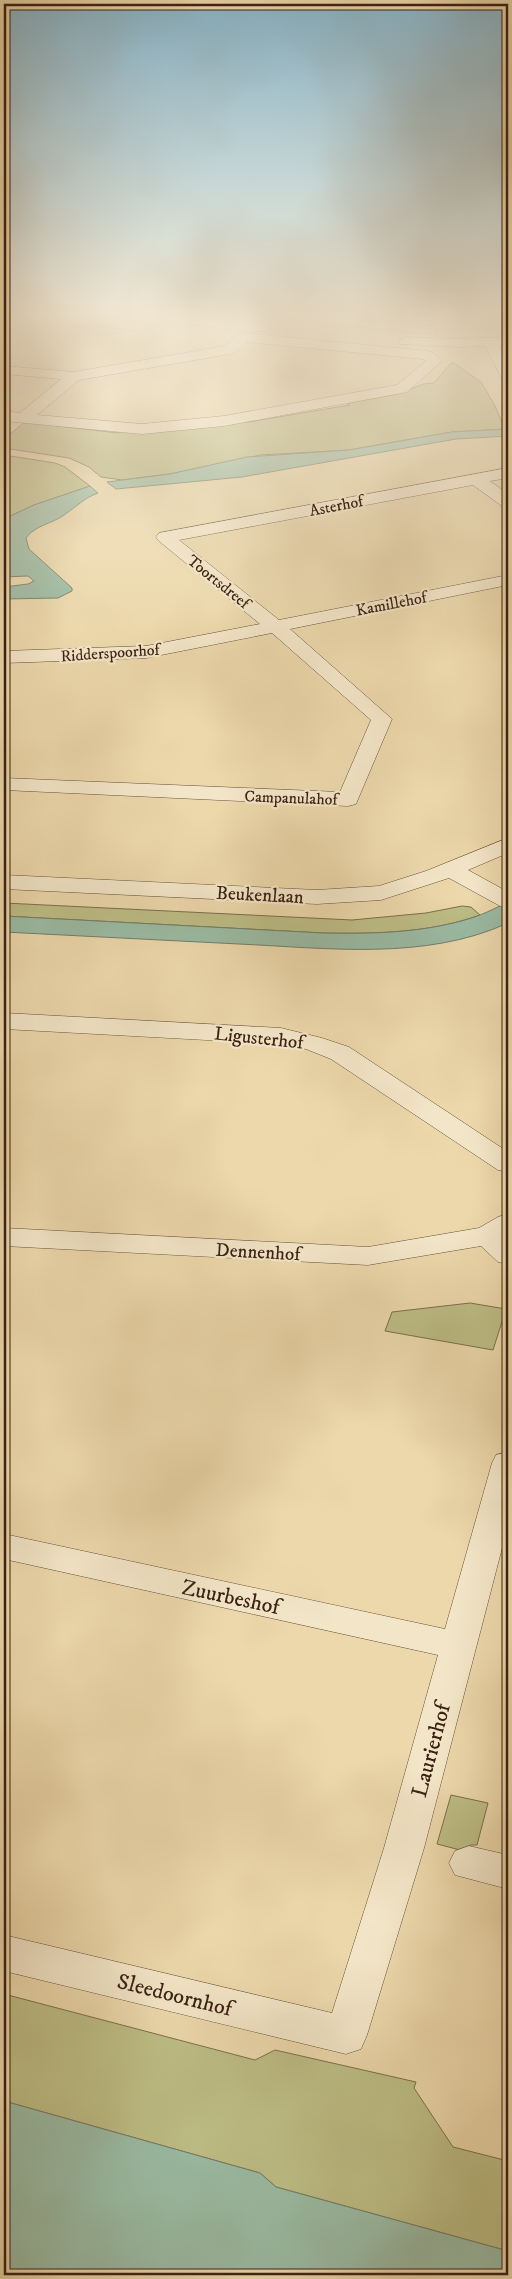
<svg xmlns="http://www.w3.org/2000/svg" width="512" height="2279" font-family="'IM FELL DW Pica',serif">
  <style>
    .green { fill: #bdbd85; stroke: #7c6f4c }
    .water { fill: #9abba4; stroke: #747d6a }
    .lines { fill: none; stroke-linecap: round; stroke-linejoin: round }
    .minor-casing { stroke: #664f3a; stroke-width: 1 }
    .minor { fill: #f3e6c8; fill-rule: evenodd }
    .labels { text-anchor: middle; stroke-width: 4.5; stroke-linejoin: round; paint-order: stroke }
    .far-street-label { font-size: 16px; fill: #3a2114; stroke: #f3e6c8 }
    .street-label { font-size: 19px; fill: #3a2114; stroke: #f3e6c8 }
    .near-street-label { font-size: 22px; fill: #3a2114; stroke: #f3e6c8 }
  </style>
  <rect width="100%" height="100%" fill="#ecd8ab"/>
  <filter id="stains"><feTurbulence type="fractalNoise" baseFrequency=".004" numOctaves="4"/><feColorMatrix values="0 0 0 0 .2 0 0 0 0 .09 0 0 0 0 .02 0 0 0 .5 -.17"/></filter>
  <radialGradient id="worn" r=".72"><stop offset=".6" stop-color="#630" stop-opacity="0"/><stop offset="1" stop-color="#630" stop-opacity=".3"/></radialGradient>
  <path class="green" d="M451 363H454L481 382 494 404 505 429 452 432 349 450 261 455 170 474 122 480 101 477 89 467 69 458 4 448V439L25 422 53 423 57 426 118 433 122 430 169 431 237 421 249 422 350 405 347 403 399 394 423 384 434 383Z
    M4 455 55 463 65 467 90 486 34 505 4 519Z
    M4 903 352 920 426 913 462 906 471 907 480 915C430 933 376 934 323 933L4 916Z
    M470 1303 506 1309 493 1350 385 1331 392 1312Z
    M451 1795 488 1803 477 1845H470L464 1851 437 1844Z
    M4 1994 255 2060 275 2050 416 2082 414 2088 453 2147 508 2161V2251L276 2187 260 2173 4 2101Z"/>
  <path class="water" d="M508 429V436L456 439 242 477 116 489 107 482 170 474 247 457 349 450 452 432Z
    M90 486 98 493C84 498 76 507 64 515 52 524 35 525 26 538L29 549 72 588V591L58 598 4 599V587L28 584 34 581 28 576 4 577V519L34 505Z
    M508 902V923C425 961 327 948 239 944 160 940 82 936 4 932V916L323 933C371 934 419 933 465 920 480 916 494 909 508 902Z
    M4 2101 260 2173 276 2187 508 2251V2275H4Z"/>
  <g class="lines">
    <defs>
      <path id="minor" d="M11 315H57L144 323 151 327 144 331 18 319Z
        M118 315H165L265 324 272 328 265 332 125 319Z
        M305 315 430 326 437 330 430 334 310 322 305 321 303 318Z
        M243 333 427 351 432 352 442 361 407 392 224 426 142 434 4 421V411L20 413 61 379 4 374V366L74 372 225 346 238 334ZM246 342 423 359 426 361 397 385 224 416 142 424 37 415 79 380 230 354 235 353Z
        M405 337 460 339 508 337V345L499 346 508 363V381L503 380 501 377 485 346 460 347 400 344 398 341Z
        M508 468V478L490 481 508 494V507L502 506 473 485 179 540 279 620 508 575V585L290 629 392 719 356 804 348 806 4 790V778L340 792 371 720 272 633 146 658 4 663V651L146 646 260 624 159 541 156 537 159 533Z
        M508 838V853L468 870 508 892V908L500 906 449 878 381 900 317 904 4 889V875L317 890 379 886 426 871Z
        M4 1013 281 1028 322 1038 349 1047 508 1152V1172L498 1170 331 1059 306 1049 281 1044 4 1029Z
        M508 1214V1236L506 1237 508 1239V1264L498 1262 481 1246 368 1265 4 1246V1228L368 1247 479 1228 498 1217Z
        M508 1452V1525L424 1848 367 2035 361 2049 346 2054 4 1971V1935L332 2013 384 1848 438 1655 4 1559V1534L445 1629 492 1463 496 1455Z
        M469 1846 508 1855V1889L455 1875 449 1863 455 1851Z"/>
    </defs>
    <use href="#minor" class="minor-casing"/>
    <use href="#minor" class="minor"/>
  </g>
  <linearGradient id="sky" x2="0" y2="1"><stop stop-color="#89b7cd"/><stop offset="0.5" stop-color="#f6edd9"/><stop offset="1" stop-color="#f6edd9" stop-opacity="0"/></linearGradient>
  <rect width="512" height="634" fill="url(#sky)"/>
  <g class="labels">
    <g class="far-street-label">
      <text transform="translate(336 505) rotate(-11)" y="6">Asterhof</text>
      <text transform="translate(219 581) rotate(39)" y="6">Toortsdreef</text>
      <text transform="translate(391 603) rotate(-11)" y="6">Kamillehof</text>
      <text transform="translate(110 652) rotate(-4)" y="6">Ridderspoorhof</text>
      <text transform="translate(291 797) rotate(2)" y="6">Campanulahof</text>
    </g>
    <g class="street-label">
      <text transform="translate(260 894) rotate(3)" y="7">Beukenlaan</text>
      <text transform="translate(259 1037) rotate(6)" y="7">Ligusterhof</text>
      <text transform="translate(258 1251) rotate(3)" y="7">Dennenhof</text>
    </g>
    <g class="near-street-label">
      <text transform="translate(231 1596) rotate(12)" y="8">Zuurbeshof</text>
      <text transform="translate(430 1750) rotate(-75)" y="8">Laurierhof</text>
      <text transform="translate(175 1994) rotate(14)" y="8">Sleedoornhof</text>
    </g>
  </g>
  <rect width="512" height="2279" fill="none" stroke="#ecd8ab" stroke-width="20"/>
  <rect x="5" y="5" width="502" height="2269" fill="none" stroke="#3a2114" stroke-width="2.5"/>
  <rect x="10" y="10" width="492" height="2259" fill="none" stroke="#3a2114"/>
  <rect width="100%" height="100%" filter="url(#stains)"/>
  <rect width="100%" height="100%" fill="url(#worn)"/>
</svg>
